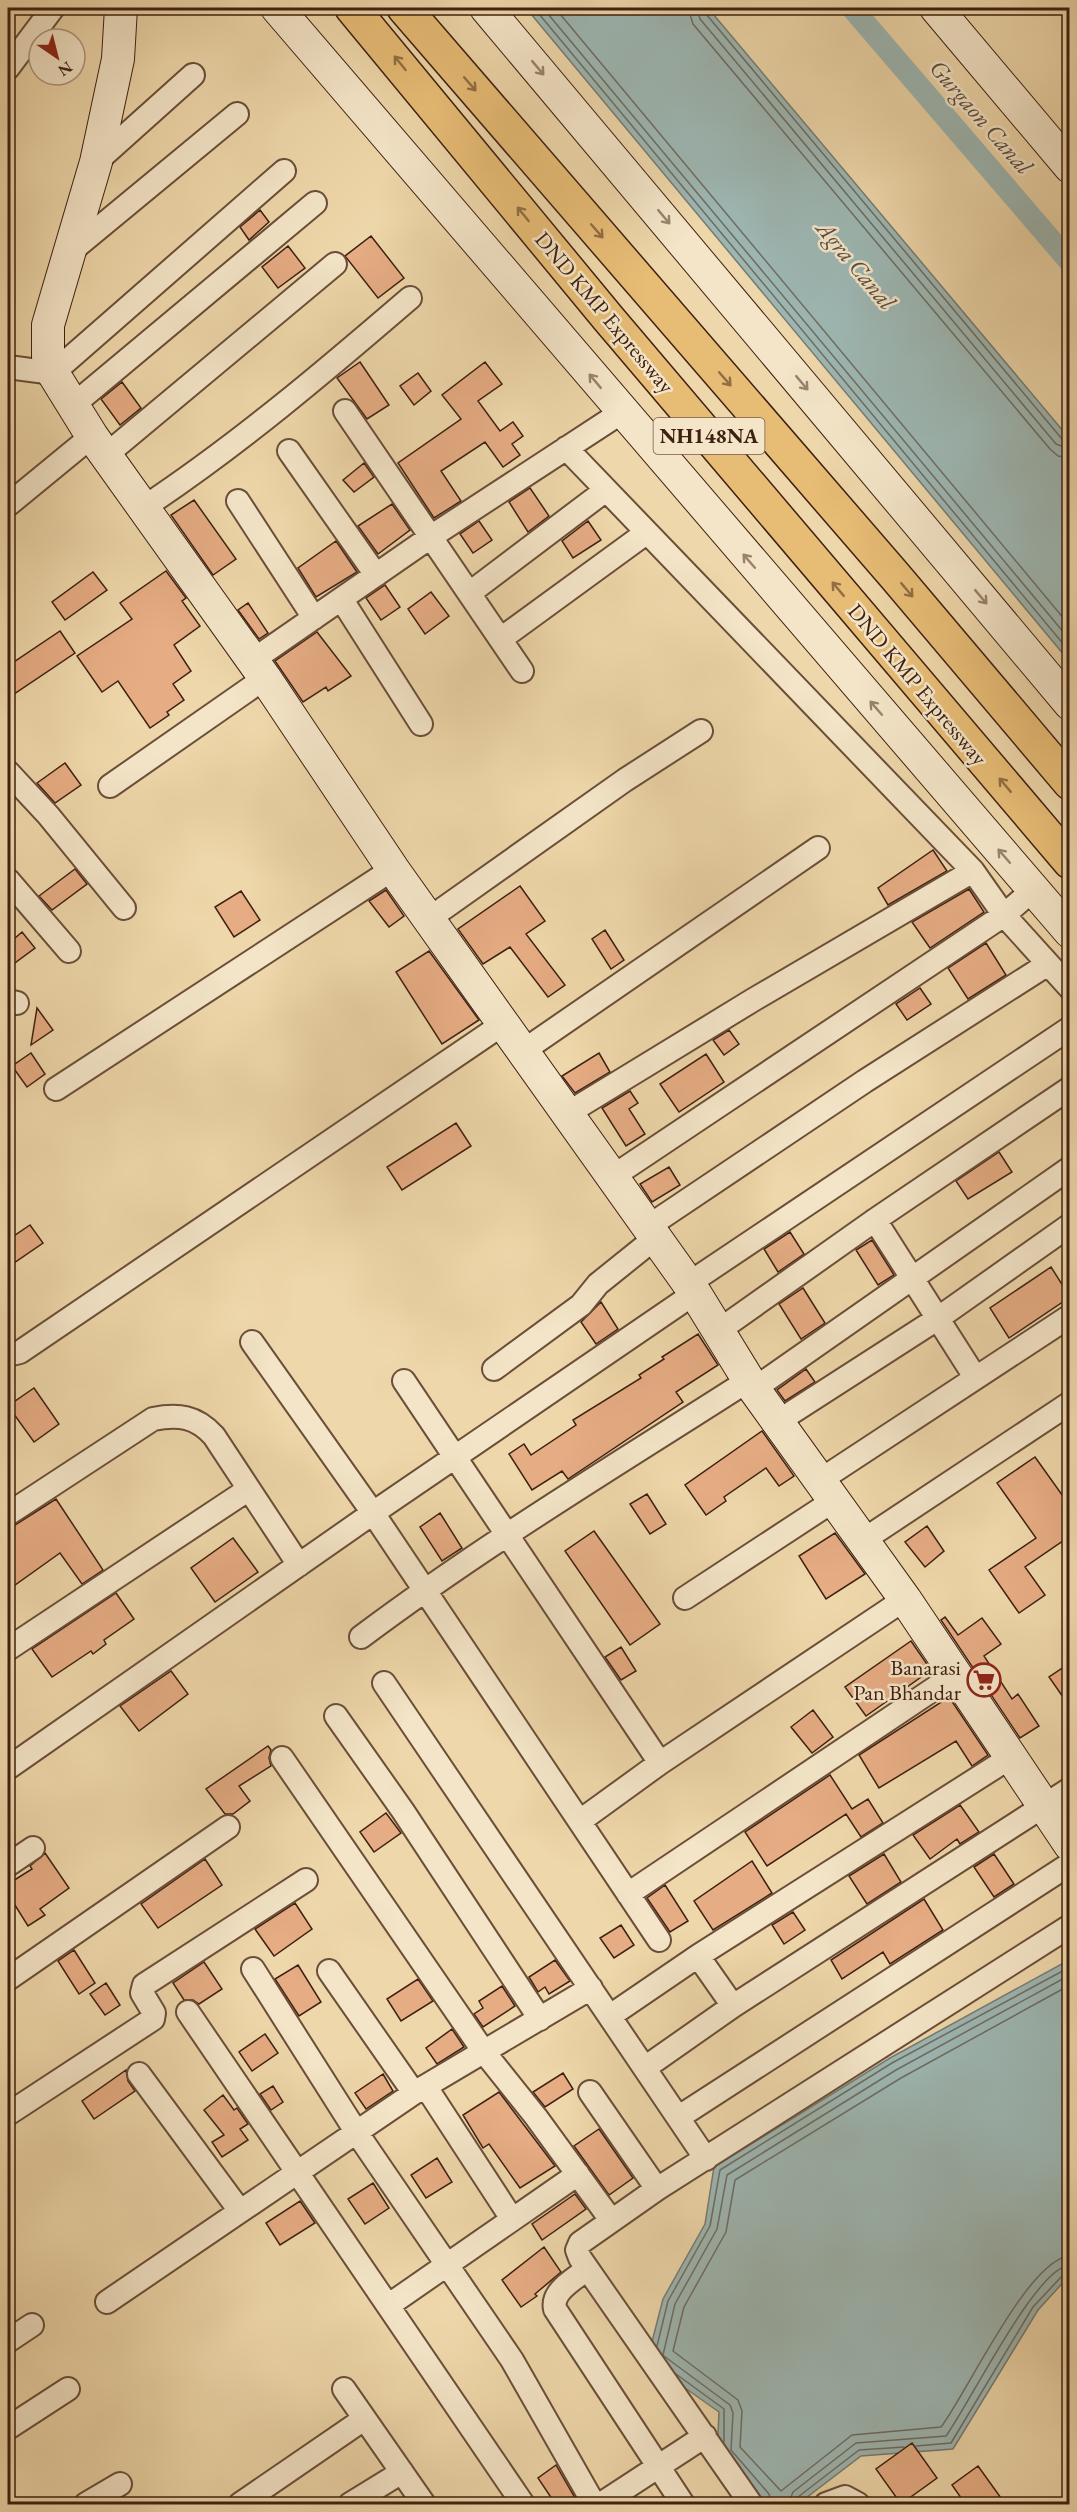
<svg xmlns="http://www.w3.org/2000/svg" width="1077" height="2512" font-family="'EB Garamond',serif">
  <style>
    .water { fill: #9db7b3; stroke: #777b73; stroke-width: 1.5 }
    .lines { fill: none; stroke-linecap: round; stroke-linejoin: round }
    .shore { stroke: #6e6c62; stroke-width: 1.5 }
    .canal { stroke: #9db7b3; stroke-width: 22 }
    .building { fill: #e6ac83; stroke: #3e2012; stroke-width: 1.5 }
    .street-casing { stroke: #6a4e38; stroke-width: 26 }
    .secondary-casing { stroke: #3e2012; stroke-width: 34 }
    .highway-casing { stroke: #3e2012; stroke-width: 36 }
    .street { stroke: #f4e5c8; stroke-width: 22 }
    .secondary { stroke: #f4e5c8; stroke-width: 32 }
    .highway { stroke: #e7bc75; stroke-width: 33 }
    .oneway { stroke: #926e44 }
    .oneway2 { stroke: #99826d }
    .labels { text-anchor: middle; stroke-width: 5; stroke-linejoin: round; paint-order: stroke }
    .shield { fill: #f4e5c8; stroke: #755b49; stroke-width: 1.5 }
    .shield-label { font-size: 21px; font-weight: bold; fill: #3e2012 }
    .street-label { font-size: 22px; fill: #3e2012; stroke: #f4e5c8 }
    .poi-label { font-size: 22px; fill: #3e2012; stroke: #f4e5c8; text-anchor: end }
    .water-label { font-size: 24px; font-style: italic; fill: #5a4d42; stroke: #f4e5c8 }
  </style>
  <rect width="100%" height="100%" fill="#eed7aa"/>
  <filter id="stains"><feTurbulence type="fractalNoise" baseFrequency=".00333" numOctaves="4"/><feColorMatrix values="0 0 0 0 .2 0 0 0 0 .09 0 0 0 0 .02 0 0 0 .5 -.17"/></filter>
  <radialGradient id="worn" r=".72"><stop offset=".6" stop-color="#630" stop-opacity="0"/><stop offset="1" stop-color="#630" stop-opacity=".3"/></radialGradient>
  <path class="water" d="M526 8H708L1069 438V661Z
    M1069 1960V2276L1038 2310 953 2449 861 2456 798 2504H761L717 2455 719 2412 647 2361 663 2299 705 2224 714 2167 890 2058Z"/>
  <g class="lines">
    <path class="shore" d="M534 8 1070 652
      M543 8 1070 640
      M555 8 1070 626
      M688 8 693 24 1050 449 1058 456 1070 458
      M697 8 700 19 1056 444 1070 449
      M704 8 706 14 1062 439 1070 441
      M1070 1985 901 2078 735 2180 726 2232 684 2307 673 2351 738 2400 742 2411 740 2447 781 2491 852 2435 941 2427C967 2393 1029 2258 1070 2256
      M657 2346 668 2301 710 2226 720 2170 892 2063 1070 1967
      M663 2355 675 2304 717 2229 727 2175 896 2070 1070 1975
      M664 2356 730 2405 733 2413 731 2450 769 2494 772 2504
      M676 2374 724 2409V2442
      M916 2446 951 2443 1033 2307 1063 2275 1070 2273
      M788 2504 793 2492 856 2443 946 2436C969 2405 1036 2267 1070 2265
      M795 2504 798 2497 859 2450 904 2447"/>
    <path class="canal" d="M852 8 1070 262"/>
  </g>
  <path class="building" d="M260 210 269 222 249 240 240 227Z
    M371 236 404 278 378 298 345 256Z
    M288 246 305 268 278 288 262 267Z
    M360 362 389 405 367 419 337 378Z
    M485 362 502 384 478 401 500 431 513 422 523 436 512 444 520 455 503 467 485 442 441 471 461 501 434 518 398 463 461 419 442 395Z
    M418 373 431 391 414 405 400 386Z
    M122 382 141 408 120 425 101 399Z
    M364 463 374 477 354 492 343 480Z
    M530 488 549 516 528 532 509 502Z
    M194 500 236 559 213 575 171 515Z
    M392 504 410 530 378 554 358 526Z
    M479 521 492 540 473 553 460 534Z
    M588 521 601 540 573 558 562 541Z
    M336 541 357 572 316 597 298 568Z
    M166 571 186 598 182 601 200 626 174 645 191 671 173 684 184 700 167 712 169 715 150 728 118 681 102 692 77 656 132 619 120 603Z
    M93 572 107 590 65 620 52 602Z
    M385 585 400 607 381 620 366 598Z
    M431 592 449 616 425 634 408 609Z
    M248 603 268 633 259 639 238 610Z
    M60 631 75 653 8 698V666Z
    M317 632 351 676 328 691 326 687 303 702 275 661Z
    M65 763 81 785 55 803 37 783Z
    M933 850 947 871 888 905 878 888Z
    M75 869 87 884 52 910 39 896Z
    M520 886 545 921 526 934 565 985 548 997 510 947 483 964 458 929Z
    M969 889 984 912 930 948 912 922Z
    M386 890 404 916 389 927 369 901Z
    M241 891 260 920 234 937 215 907Z
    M605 930 624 960 611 969 592 939Z
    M22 932 35 948 8 968V944Z
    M986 943 1006 975 968 999 948 968Z
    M429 951 479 1020 442 1044 396 972Z
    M920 988 931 1004 907 1020 896 1004Z
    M37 1008 53 1030 31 1045Z
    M729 1030 739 1044 724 1055 713 1040Z
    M31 1053 45 1074 27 1087 12 1066Z
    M599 1053 610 1072 575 1093 562 1076Z
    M706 1054 724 1082 679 1112 660 1084Z
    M630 1091 638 1103 629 1109 645 1134 626 1146 602 1108Z
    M456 1123 471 1146 402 1190 387 1167Z
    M999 1152 1012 1172 968 1199 956 1181Z
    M669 1167 680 1185 652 1202 640 1184Z
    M30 1225 43 1243 8 1267V1240Z
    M790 1232 804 1254 778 1272 764 1249Z
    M872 1240 894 1275 878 1285 856 1250Z
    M1051 1267 1070 1297 1009 1338 990 1308Z
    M803 1288 825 1323 801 1339 779 1304Z
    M601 1302 618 1329 596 1344 581 1322Z
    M698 1334 718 1365 676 1392 683 1402 568 1479 562 1471 532 1490 509 1454 524 1444 531 1455 576 1425 573 1420 641 1378 639 1375 664 1359 662 1357Z
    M806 1369 815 1382 785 1401 777 1390Z
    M34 1388 59 1424 34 1442 8 1406Z
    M762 1431 794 1476 779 1486 766 1468 724 1497 726 1501 706 1515 685 1485Z
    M1035 1457 1070 1506V1536L1025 1567 1045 1595 1019 1613 989 1570 1036 1538 997 1483Z
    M647 1494 666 1524 650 1534 630 1504Z
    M56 1499 103 1570 82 1584 60 1553 8 1590V1527L15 1525Z
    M440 1513 462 1548 442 1561 420 1527Z
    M927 1526 944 1551 925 1567 905 1542Z
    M594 1531 660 1624 630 1645 565 1551Z
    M835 1533 865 1574 826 1599 799 1556Z
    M233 1538 258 1572 215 1602 191 1568Z
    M116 1593 134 1619 104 1640 106 1644 93 1654 91 1651 52 1677 32 1649Z
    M945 1617 958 1635 982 1618 1001 1644 984 1656 1012 1699 1018 1694 1039 1726 1020 1738 941 1620Z
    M911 1641 931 1670 866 1716 845 1687Z
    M621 1647 636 1671 621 1680 605 1657Z
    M1070 1663V1707L1049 1677Z
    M171 1671 188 1694 139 1731 120 1706Z
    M949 1697 988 1755 972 1766 956 1741 879 1788 859 1755Z
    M813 1710 833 1737 812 1753 791 1727Z
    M268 1746 271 1750 269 1758 271 1766 239 1786 250 1801 233 1814H225L206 1789Z
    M830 1775 852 1809 868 1799 883 1823 861 1837 846 1814 767 1866 745 1832Z
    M960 1805 979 1832 960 1844 957 1839 930 1859 913 1835Z
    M386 1813 401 1833 374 1852 360 1832Z
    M45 1853 69 1888 40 1909 45 1915 28 1926 8 1894V1884L32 1869 30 1866Z
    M884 1854 901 1882 867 1904 849 1876Z
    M994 1854 1014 1884 994 1897 974 1867Z
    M205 1859 222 1885 158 1928 141 1904Z
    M752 1861 772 1893 713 1930 694 1901Z
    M665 1885 688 1921 670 1932 647 1898Z
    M924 1899 943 1930 890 1964 883 1952 842 1979 831 1960Z
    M295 1903 312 1929 274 1956 255 1929Z
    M793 1912 805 1930 784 1944 772 1925Z
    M621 1925 634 1945 614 1958 600 1938Z
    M74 1950 95 1983 79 1994 58 1961Z
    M555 1960 570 1981 549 1994 545 1987 538 1992 529 1977Z
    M204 1962 222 1989 199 2004 193 2000H184L173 1983Z
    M298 1965 321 2002 299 2016 275 1979Z
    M418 1979 433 2001 401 2021 387 1999Z
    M106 1983 120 2005 105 2015 90 1994Z
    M502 1986 515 2006 483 2027 474 2014 483 2008 479 2001Z
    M452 2029 464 2047 437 2064 426 2048Z
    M265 2034 278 2053 252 2071 239 2052Z
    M126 2070 128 2081 135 2091 94 2119 82 2101Z
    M563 2073 573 2089 545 2107 533 2092Z
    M383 2074 393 2091 366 2109 355 2093Z
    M273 2086 283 2102 271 2110 260 2094Z
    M499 2092 555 2166 520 2188 489 2144 483 2148 463 2115Z
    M223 2095 234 2110 237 2108 248 2124 240 2129 248 2140 222 2157 212 2142 224 2135 204 2110Z
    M599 2129 633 2178 609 2195 574 2146Z
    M437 2158 452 2182 426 2198 411 2175Z
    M373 2183 389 2208 365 2224 348 2199Z
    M575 2194 586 2209 542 2240 532 2224Z
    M300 2201 315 2223 280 2245 266 2223Z
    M544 2247 561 2272 535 2294 537 2296 521 2307 502 2280Z
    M912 2443 937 2478 901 2504 876 2469Z
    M556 2465 579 2505H556L538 2478Z
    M978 2466 1006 2505H966L952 2485Z"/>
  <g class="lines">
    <defs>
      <path id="street" d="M8 68 53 8
        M96 162 193 75
        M70 252 237 114
        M8 367 53 373 284 171
        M72 406 315 203
        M345 411 522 671
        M566 448 973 871 1004 915 1070 988
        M289 451 376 575
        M106 455 335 264
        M238 501 314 618
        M8 505 92 436
        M143 508C238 445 324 372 410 298
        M471 592 606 490
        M342 600 421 724
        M502 638 646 533
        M253 660 432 536 622 412
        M8 772 48 815 124 908
        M110 786 265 678
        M8 880 69 951
        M430 918 625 780 701 731
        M8 1001 17 1003
        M523 1051 818 848
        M56 1089 393 869
        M568 1113 753 1000 973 871
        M612 1177 1004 915 1033 890
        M875 1220 975 1377
        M646 1228 865 1081 1048 964
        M688 1284 1070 1028
        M718 1331 875 1220 1070 1088
        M252 1342 373 1513 659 1940
        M8 1355 20 1352 503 1024
        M494 1369 581 1305 598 1284 654 1239
        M404 1381 660 1763
        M754 1389 1070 1168
        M777 1422 937 1319 1070 1225
        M819 1481 1070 1316
        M8 1514 153 1419C178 1414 196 1416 214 1436L299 1565
        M862 1541 1070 1403
        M685 1598 833 1501
        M361 1637C485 1544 618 1464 749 1380
        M8 1649 249 1489
        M384 1683 706 2159
        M336 1716 403 1811 540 2019
        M282 1758 484 2052 536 2117 611 2220
        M8 1768 373 1513 695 1293
        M580 1821 660 1763 905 1599
        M8 1865 33 1848
        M628 1894 956 1674
        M698 1956 733 2006
        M253 1969 357 2133 512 2360 594 2504
        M329 1971 414 2093
        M8 1979 228 1827
        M188 2012 523 2504
        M610 2016 698 1956 1011 1757
        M646 2067 733 2006 1070 1789
        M139 2074 240 2211
        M426 2087 512 2219
        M590 2092 657 2189
        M8 2114 153 2019 154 2013 142 1993 144 1985 306 1880
        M679 2117 1070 1864
        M587 2269C575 2279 551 2291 555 2309L683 2504
        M107 2302 414 2093 591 1988
        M389 2305 578 2174
        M8 2341 32 2325
        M344 2389 424 2504
        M8 2428 68 2389
        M86 2504 120 2484
        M240 2504 364 2419
        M350 2504 402 2472
        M601 2504 705 2436
        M751 2504 580 2258 577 2250 580 2243 657 2189 1070 1926
        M826 2504 845 2497 858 2504"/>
      <path id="secondary" d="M121 8 118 59 96 162 48 325V357L53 373 92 436 265 678 393 869 695 1293 754 1389 905 1599 1070 1845
        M277 8 1070 932
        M486 8 1070 704
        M936 8 1070 167"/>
      <path id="highway" d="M352 8 608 318 1070 862
        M404 8 895 576 1070 783"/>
    </defs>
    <use href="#street" class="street-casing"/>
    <use href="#secondary" class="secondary-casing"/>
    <use href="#highway" class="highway-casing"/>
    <use href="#street" class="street"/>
    <use href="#secondary" class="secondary"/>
    <use href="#highway" class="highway"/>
  </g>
  <defs><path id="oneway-shaft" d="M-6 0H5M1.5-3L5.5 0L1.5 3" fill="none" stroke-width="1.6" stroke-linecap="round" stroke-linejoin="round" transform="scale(1.5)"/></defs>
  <g class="oneway">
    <use href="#oneway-shaft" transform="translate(400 63) rotate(-129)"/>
    <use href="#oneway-shaft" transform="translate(470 84) rotate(49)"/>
    <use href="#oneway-shaft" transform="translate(523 214) rotate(-129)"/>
    <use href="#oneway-shaft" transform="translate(597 231) rotate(49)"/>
    <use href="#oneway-shaft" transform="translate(725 379) rotate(49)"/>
    <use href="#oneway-shaft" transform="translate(838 589) rotate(-130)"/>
    <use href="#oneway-shaft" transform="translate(907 590) rotate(50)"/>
    <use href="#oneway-shaft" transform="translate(1005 785) rotate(-130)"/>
  </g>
  <g class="oneway2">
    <use href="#oneway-shaft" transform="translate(538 68) rotate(50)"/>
    <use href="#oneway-shaft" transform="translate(664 217) rotate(50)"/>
    <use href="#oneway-shaft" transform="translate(595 381) rotate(-130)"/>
    <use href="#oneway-shaft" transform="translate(802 383) rotate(50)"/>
    <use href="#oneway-shaft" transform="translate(749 561) rotate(-131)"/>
    <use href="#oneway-shaft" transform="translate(981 597) rotate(50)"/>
    <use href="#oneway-shaft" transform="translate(876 708) rotate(-131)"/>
    <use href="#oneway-shaft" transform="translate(1004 856) rotate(-131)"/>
  </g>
  <defs>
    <symbol id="supermarket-ring" viewBox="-11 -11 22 22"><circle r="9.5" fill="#f4e5c8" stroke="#8f2418" stroke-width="1.5"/><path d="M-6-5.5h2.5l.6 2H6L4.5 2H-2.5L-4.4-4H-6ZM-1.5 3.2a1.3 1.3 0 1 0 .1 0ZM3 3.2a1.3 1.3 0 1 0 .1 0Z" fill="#8f2418"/></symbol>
  </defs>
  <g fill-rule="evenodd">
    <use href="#supermarket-ring" x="965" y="1661" width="38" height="38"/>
  </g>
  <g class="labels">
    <rect class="shield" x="653.5" y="418" width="111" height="36" rx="4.5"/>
    <g class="shield-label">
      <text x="709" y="443">NH148NA</text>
    </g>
    <g class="street-label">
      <text transform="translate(605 312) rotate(50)" y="8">DND KMP Expressway</text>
      <text transform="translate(918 684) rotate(50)" y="8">DND KMP Expressway</text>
    </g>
    <g class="poi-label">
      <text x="961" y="1675">Banarasi<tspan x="961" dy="25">Pan Bhandar</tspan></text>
    </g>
    <g class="water-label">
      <text transform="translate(981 117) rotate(49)" y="8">Gurgaon Canal</text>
      <text transform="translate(856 265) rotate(50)" y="8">Agra Canal</text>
    </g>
  </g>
  <rect width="1077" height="2512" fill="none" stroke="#eed7aa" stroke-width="30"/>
  <rect x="9" y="9" width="1059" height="2494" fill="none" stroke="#3e2012" stroke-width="3"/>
  <rect x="15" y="15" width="1047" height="2482" fill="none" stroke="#3e2012" stroke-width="1.5"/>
  <g transform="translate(57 57) rotate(145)"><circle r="28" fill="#f4e5c8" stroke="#ab967f" stroke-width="1.5"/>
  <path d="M0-4.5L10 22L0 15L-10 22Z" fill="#8f2418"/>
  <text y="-9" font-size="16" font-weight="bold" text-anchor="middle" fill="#3e2012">N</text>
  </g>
  <rect width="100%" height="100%" filter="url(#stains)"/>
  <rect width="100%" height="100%" fill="url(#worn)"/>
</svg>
